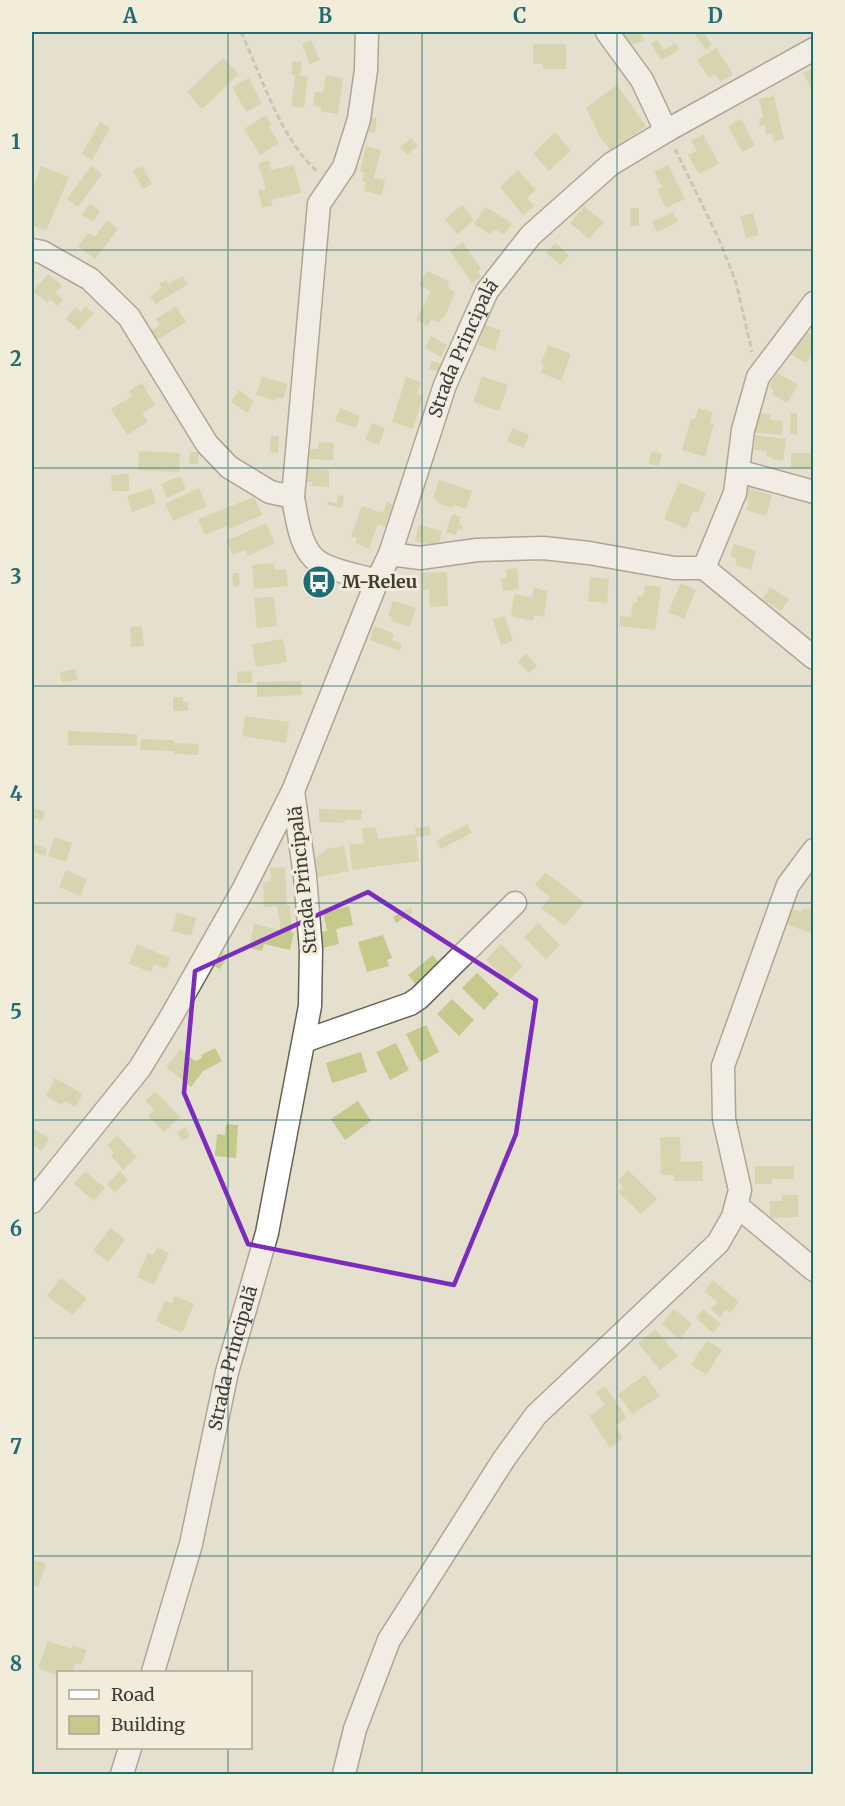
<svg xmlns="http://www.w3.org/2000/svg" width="845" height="1806" font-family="Merriweather,serif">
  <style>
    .building { fill: #c5ca8c }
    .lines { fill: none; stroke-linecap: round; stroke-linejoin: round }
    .minor-casing { stroke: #676253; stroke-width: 25 }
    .path { stroke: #aca79a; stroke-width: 3; stroke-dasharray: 6 3; stroke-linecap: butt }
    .minor { stroke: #fff; stroke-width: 22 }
    .marked { fill: none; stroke: #7b2cbf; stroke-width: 4.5; stroke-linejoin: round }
    .grid { fill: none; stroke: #206c70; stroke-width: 1.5; stroke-opacity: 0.55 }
    .labels { text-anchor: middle; stroke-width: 6; stroke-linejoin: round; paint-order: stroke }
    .street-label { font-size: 18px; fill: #3f3c36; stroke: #f2ecdb }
    .poi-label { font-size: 18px; font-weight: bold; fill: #3f3c36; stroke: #f2ecdb; text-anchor: start }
    .neatline { fill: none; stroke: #206c70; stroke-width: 2 }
    .grid-label { font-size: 20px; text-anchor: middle; font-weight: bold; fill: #206c70 }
  </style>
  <rect width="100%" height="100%" fill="#e5dfce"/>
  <path class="building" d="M616 32H641L644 41 621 48Z
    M693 32H703L712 45 706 50Z
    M311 40 320 60 310 64 302 44Z
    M658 40 663 50 676 43 679 50 661 60 651 43Z
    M533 44H566V69H543V64H533Z
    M716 48 733 74 720 82 715 74 709 78 697 60Z
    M223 58 239 74 202 109 187 92Z
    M293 61 302 62 300 76 308 77 304 108 291 106 295 75H291Z
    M814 68V94L803 73Z
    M326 75 343 78 338 114 321 111V107L313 106 315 91 323 93Z
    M249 78 262 103 246 112 232 87Z
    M617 85 646 126 611 151 600 137 586 108Z
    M774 96 784 139 774 142 772 133 766 135 765 125 760 126 759 118 763 117 759 99Z
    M266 115 272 125 269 127 279 143 260 155 244 129Z
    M362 116 377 118 375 133 360 131Z
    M741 119 755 145 742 152 728 126Z
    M100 122 110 128 92 160 82 154Z
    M555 132 571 150 549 171 533 153Z
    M703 134 719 164 699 174 688 155 697 151 691 141Z
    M411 138 418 146 407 155 400 147Z
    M366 146 381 150 374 178 385 180 382 195 364 191 366 182 362 181 364 172 360 171Z
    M269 160 271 170 294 165 301 193 271 200 273 205 262 208 258 190 266 189 258 163Z
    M668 165 685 199 666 208 657 189 662 187 654 172Z
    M41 166 69 177 46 231 32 225V190Z
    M91 166 102 174 78 207 67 199Z
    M142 166 152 184 143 189 133 171Z
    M518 170 536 190 527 198 534 206 523 215 500 187Z
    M90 203 100 211 93 222 82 215Z
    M462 205 474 220 457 234 445 219Z
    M584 206 604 222 589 239 570 223Z
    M485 207 512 223 504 235 494 229 490 234 474 224Z
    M630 208H639V226H630Z
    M673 212 678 222 657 232 652 222Z
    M753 213 759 235 746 238 740 216Z
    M107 220 118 229 95 259 78 246 88 233 95 237Z
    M463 242 481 269 478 271 481 277 472 283 450 251Z
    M555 243 569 255 561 265 546 253Z
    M427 271 450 282 447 287 455 292 444 319 442 317 439 323 431 319 428 326 416 320 431 291 419 285Z
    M48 274 62 285 55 293 63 299 57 306 50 299 47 303 33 291Z
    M183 276 188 284 156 304 150 296 162 288 159 284 166 280 168 284Z
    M85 306 94 313 79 330 66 319 75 307 81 312Z
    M176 306 186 322 156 341 150 331 160 325 156 319Z
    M485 325 501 330 495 351 478 345Z
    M801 329 814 336V351L806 363 787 352Z
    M431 336 447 345 441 357 425 348Z
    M548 345 571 354 561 381 541 373 544 365 541 364Z
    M432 361 442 364 440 372 429 369Z
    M777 373 798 385 787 403 772 394 774 390 769 387Z
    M482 376 508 385 499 411 473 402Z
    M262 377 288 384 283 399 277 397 276 401 256 395Z
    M406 377 421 382 417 394 423 396 413 429 392 422Z
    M142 383 155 405 142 413 148 422 127 435 111 409 132 396 129 391Z
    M239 390 254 401 247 413 231 402Z
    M340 408 360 416 356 428 335 421Z
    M698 408 713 412 710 423 714 424 705 457 682 450 691 418 695 419Z
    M755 413 771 414 770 420 783 421 782 435 753 432Z
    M791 413H797V435L790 434Z
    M372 423 385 428 379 445 365 440Z
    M513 428 529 435 524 448 507 441Z
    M755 435 786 439 783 461 771 459 772 457 766 456 767 451 754 450Z
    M271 436H279L278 453 270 452Z
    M319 442 334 443 333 460 309 459V449H318Z
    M139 451 180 453 179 472 138 470Z
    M652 451 662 454 659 466 648 463Z
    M190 452H199L198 464H189Z
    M791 453H811V468H791Z
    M305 468 329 470V487L311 486 312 482H305Z
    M129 474V491H112L111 475Z
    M180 476 186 489 167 498 161 484Z
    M439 480 472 491 466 509 454 505 453 508 437 503V500L433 498Z
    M679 482 706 493 698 513 693 511 686 529 664 519Z
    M151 488 156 503 132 512 127 496Z
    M199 488 207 506 173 521 165 504Z
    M748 488 772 495 766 516 746 510 749 501 744 499Z
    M338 495 344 496 342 508 327 505 328 501 337 503Z
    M254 497 262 515 229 529 228 525 205 535 198 519Z
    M387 502 393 505 385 527 378 524 369 549 355 543 357 538 351 536 362 506 383 513Z
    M452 514 461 517 459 524 463 526 461 530 458 528 456 535 446 532Z
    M266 523 275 543 248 556 246 550 233 555 226 541Z
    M419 525 442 531 438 547 415 541Z
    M734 544 756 551 751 570 735 565 737 558 730 556Z
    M274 563 275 570 286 569 288 586 254 589 252 565Z
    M517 568 519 589 503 591 501 579 507 578 506 570Z
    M447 572 448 606 430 607 429 589 423 590 422 573Z
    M232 573H239L240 586 233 587Z
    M590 577 609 579 607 603 588 601Z
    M681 583 696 590 684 619 668 612Z
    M645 585 661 587 655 630 619 626 620 616 631 617 633 602H637V596L643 597Z
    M770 587 789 599 781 611 762 599Z
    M534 588 547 591 544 617 535 615 533 621 511 616 514 594 532 597Z
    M274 597 277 626 257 628 254 598Z
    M393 601 416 608 410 627 391 621 392 617 388 616Z
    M505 616 513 641 501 645 493 619Z
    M142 626 144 646 131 647 130 627Z
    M374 626 394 634 392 640 402 644 400 651 370 640Z
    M283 639 287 662 256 667 252 644Z
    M526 654 537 666 529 673 518 662Z
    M75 669 78 680 62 682 60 672Z
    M252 671V683H237V672Z
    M301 681 302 695 257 697V682Z
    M173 697H183V702H188V711H173Z
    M245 716 289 722 286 743 242 736Z
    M68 731 137 734V746L68 745Z
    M141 739 174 740V743L199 744 198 755 174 754V751L140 750Z
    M32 807 45 812 42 821 32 817Z
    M319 809 362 810 361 820H345V823L319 822Z
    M467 824 472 833 441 849 436 841Z
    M430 826 431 835 416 837 419 861 352 870 349 845 364 843 362 829 376 827 378 839 416 834 415 828Z
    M54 837 72 843 66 862 48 856Z
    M32 843 47 849 45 856 32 851Z
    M344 846 349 871 315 878 312 860 327 849Z
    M285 867 287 906H290L292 933H294L290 950 264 944 262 951 249 948 254 924 281 930 277 906 264 907 263 882 271 881 270 868Z
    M66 870 87 879 80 896 59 887Z
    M545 872 584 902 565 926 541 908 550 897 535 885Z
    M349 906 353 925 336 929 339 944 318 949 315 933 327 931 323 912Z
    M411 907 413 912 396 923 393 917Z
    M810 907 814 909V934L785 924 790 908 802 912 803 908 809 910Z
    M177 912 196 918 191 936 172 931Z
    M538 923 560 945 546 960 524 937Z
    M383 935 392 958 387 960 389 966 367 972 358 942Z
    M137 944 170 958 166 969 154 964 151 972 129 964Z
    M501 944 523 966 508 981 486 960Z
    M219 949 228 955 220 969 210 964Z
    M433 955 442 967 418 987 408 975Z
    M477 973 499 994 484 1010 462 988Z
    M452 999 474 1020 459 1036 437 1014Z
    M426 1025 439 1052 420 1062 406 1034Z
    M396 1043 409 1070 390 1080 376 1052Z
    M215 1048 222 1061 203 1071 191 1087 166 1067 180 1049 195 1061 202 1058 201 1055Z
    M361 1052 367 1072 332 1083 326 1063Z
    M55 1078 83 1094 75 1107 64 1101 62 1105 46 1096Z
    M155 1091 180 1117 164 1132 148 1116 154 1110 145 1101Z
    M358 1101 371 1121 345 1140 331 1119Z
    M226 1124 238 1125 236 1158 215 1156 217 1134 225 1135Z
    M186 1127 190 1136 182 1141 177 1132Z
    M32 1128 49 1138 42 1151 32 1145Z
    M117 1135 137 1157 123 1170 111 1156 114 1153 107 1145Z
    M660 1137H680L681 1162 702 1161 703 1181H674V1175H661Z
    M755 1166H794V1179H772V1184H755Z
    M628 1170 657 1199 641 1214 618 1192 623 1186 618 1181Z
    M85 1171 105 1188 94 1201 74 1184Z
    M120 1171 128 1180 115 1193 107 1184Z
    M782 1195H798V1217L770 1218V1201H782Z
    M111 1228 125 1240 108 1262 93 1250Z
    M157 1247 169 1253 154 1285 137 1277 148 1253 153 1255Z
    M61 1278 87 1298 73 1315 47 1296Z
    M713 1280 739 1302 730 1313 726 1309 720 1317 711 1309 717 1302 704 1291Z
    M175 1296 194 1304 182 1333 156 1321 165 1301 172 1303Z
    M674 1309 692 1324 680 1339 662 1324Z
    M703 1309 721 1324 713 1333 696 1318Z
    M655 1329 678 1356 660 1370 638 1343Z
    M707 1340 722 1350 706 1375 691 1365Z
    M645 1375 660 1396 632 1414 618 1394Z
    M605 1386 627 1418 615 1426 623 1438 610 1448 589 1416 605 1405 596 1392Z
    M32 1559 46 1564 38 1587 32 1584Z
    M48 1641 72 1649 73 1645 87 1650 81 1665 76 1663 72 1672H58V1676L38 1668Z"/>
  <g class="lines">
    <defs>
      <g id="minor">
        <path d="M367 32 366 70 359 119 344 167 319 204 293 497C297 519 300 553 322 564 337 572 361 576 377 581"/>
        <path d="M607 32 642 80 666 131"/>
        <path d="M32 250 42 252 90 279 129 317 207 444 229 467 270 492 293 497"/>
        <path d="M738 471 814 492"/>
        <path d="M390 554 420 558 477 550 543 548 589 553 674 568H704L814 658"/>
        <path d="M704 568 735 493 743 430 758 377 814 303"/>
        <path d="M304 1041 410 1004 419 998 515 903"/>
        <path id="s1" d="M32 1202 140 1068 171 1017 243 890 293 791 377 581 390 554 445 385 487 291 531 235 611 164 666 131 814 49"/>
        <path d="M736 1205 814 1270"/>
        <path id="s2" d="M153 1672 191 1544 227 1372 267 1233 310 1006 311 950 305 876 293 791"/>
        <path d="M122 1774 130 1748"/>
        <path d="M344 1774 355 1729 389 1640 504 1459 536 1415 718 1243 733 1217 740 1190 724 1119 723 1066 788 885 814 850"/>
      </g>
    </defs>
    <use href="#minor" class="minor-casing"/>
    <path class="path" d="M241 32C261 75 281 140 317 171
      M675 149 718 237 736 282 752 352"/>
    <use href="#minor" class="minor"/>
  </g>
  <path d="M0 0H845V1806H0ZM368 892 536 1000 516 1134 454 1285 248 1244 184 1093 195 971Z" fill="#e5dfce" fill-opacity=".55" fill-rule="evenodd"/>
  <path class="marked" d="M368 892 536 1000 516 1134 454 1285 248 1244 184 1093 195 971Z"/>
  <path class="grid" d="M228 32V1672M422 32V1774M617 32V1774M32 250H814M32 468H814M32 686H814M32 903H814M32 1120H814M32 1338H814M32 1556H814M228 1748V1774"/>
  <defs>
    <symbol id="bus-disc" viewBox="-11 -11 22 22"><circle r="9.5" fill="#206c70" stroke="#f2ecdb"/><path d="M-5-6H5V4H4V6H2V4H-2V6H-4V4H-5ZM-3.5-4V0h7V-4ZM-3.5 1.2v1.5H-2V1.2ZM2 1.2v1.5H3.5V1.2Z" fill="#fff"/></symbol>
  </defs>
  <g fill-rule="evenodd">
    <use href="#bus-disc" x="300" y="563" width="38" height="38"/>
  </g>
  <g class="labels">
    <g class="street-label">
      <text dy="6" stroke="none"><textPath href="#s1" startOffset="963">Strada Principală</textPath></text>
      <text transform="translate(303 880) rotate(-96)" y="6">Strada Principală</text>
      <text dy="6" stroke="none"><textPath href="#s2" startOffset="324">Strada Principală</textPath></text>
    </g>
    <g class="poi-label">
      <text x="342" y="588">M-Releu</text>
    </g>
  </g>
  <rect width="845" height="1806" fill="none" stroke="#f2ecdb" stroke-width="66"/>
  <rect x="57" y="1671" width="195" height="78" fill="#f2ecdb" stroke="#aaa699" stroke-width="1.5"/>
  <rect x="69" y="1690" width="30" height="9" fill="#ffffff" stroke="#aaa699" stroke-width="1.5"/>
  <text x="111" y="1701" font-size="18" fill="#3f3c36">Road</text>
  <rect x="69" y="1716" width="30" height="18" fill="#c5ca8c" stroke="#aaa699" stroke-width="1.5"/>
  <text x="111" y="1731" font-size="18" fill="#3f3c36">Building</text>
  <rect x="33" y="33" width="779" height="1740" class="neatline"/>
  <g class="grid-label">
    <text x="130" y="23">A</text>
    <text x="325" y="23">B</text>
    <text x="520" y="23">C</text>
    <text x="715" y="23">D</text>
    <text x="16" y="149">1</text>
    <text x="16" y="366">2</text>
    <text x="16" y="584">3</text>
    <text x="16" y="801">4</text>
    <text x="16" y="1019">5</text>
    <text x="16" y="1236">6</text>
    <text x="16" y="1454">7</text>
    <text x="16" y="1671">8</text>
  </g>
</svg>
